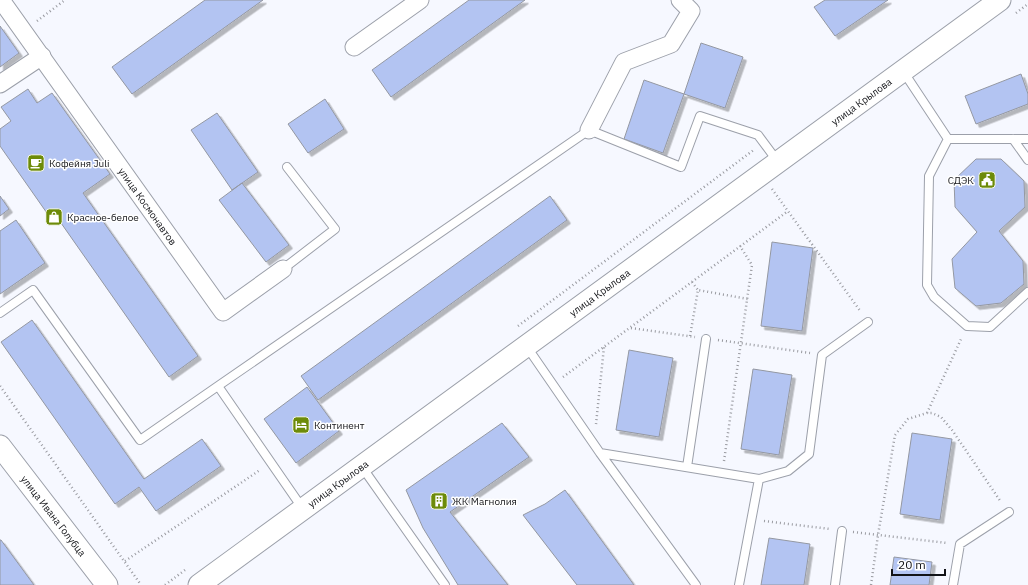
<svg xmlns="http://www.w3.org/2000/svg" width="1028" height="585" font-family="'IBM Plex Sans',sans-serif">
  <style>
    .building { fill: #b3c4f2; stroke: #9498a2; filter: url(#shadow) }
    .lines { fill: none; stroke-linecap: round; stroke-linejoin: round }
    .service-casing { stroke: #9ca0aa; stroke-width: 10 }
    .minor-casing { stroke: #9ca0aa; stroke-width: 19 }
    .tertiary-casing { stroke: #9ca0aa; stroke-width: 23 }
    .path { stroke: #999aa0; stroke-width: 2.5; stroke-dasharray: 1 3; stroke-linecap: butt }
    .service { stroke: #fff; stroke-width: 8 }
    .minor { stroke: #fff; stroke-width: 17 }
    .tertiary { stroke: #fff; stroke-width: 21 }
    .labels { text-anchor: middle; stroke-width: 3; stroke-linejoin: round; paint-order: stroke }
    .street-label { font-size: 10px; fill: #121317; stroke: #fff }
    .poi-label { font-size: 10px; fill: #121317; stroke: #fff; text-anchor: start }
  </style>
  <defs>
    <filter id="shadow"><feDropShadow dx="3.5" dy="3.5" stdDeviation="0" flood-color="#0004"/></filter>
  </defs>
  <rect width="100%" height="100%" fill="#f6f8ff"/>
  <path class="building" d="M205 0H263L132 94 112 67Z
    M469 0H525L391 97 372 70Z
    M825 0H888L835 36 814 7Z
    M0 26 19 53 0 67Z
    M701 43 743 57 725 108 684 94Z
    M1021 74 1028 94V104L976 124 965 96Z
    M644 80 684 94 663 153 624 139Z
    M28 89 37 103 52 93 110 174 83 193 198 356 169 377 54 213 49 216 0 146V129L11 121 1 107Z
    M325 99 344 129 308 153 288 124Z
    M217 113 258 172 232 190 191 130Z
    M976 159H1001L1024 181 1025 207 999 231 1023 261 1024 284 1001 303 976 306 955 288 952 259 977 232 955 207 954 180Z
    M242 183 289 245 266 262 219 200Z
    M0 196 9 209 0 216Z
    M550 196 567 220 318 400 301 376Z
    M16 220 45 263 0 294V231Z
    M772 242 813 248 802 331 761 326Z
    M32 320 144 479 202 439 221 466 156 511 139 487 115 504 1 342Z
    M629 350 673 358 659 437 616 430Z
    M753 369 792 375 779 455 741 449Z
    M307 387 339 431 296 463 264 419Z
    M502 423 529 457 450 512 508 585H458L423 528 406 490Z
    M912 433 952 439 940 520 900 514Z
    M565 490 634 585H577L523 515 545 504Z
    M769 538 810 544 804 585H761Z
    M0 540H1L34 585H0Z
    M894 557 932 562 929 585H890Z"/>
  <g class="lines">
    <defs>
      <path id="service" d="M903 71 948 139 929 176 927 285 934 297 967 326 990 327 1028 292
        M948 139H1028
        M1013 139 1028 160
        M283 269 335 229 287 167
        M0 313 33 290 140 440 218 386 303 509
        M527 347 600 453 759 479 739 585
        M218 386 589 130 681 167 700 116 758 135 778 162
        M600 453 696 585
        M362 467 445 585
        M687 467 706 339
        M759 479 788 471 809 454 822 355 868 322
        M835 585 842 531
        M953 585 960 544 1009 512"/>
      <g id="minor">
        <path id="s1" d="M1 0 223 312 283 269"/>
        <path d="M354 47 420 0"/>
        <path d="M0 84 42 56"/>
        <path d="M589 130 624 62 671 44 691 11 680 0"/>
      </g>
      <g id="tertiary">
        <path id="s2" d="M0 446 107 585"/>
        <path id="s3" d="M199 585 1000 0"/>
      </g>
    </defs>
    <use href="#service" class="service-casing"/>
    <use href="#minor" class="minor-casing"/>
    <use href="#tertiary" class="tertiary-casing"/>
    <path class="path" d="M1016 13 1028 4
      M37 21 65 0
      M772 189 861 312
      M692 282 698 290
      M518 326 755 149
      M631 328 695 337
      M690 336 698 290 748 299
      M718 340 810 353
      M563 377 788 211
      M0 386 141 585
      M927 413 962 337
      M596 424 604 347
      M724 461 752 265 740 246
      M764 521 830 529
      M853 532 947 543
      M125 561 260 470
      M165 585 185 570
      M871 585 878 535 895 435 908 419 927 413H932L941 417 952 430 1001 502"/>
    <use href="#service" class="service"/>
    <use href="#minor" class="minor"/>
    <use href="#tertiary" class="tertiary"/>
  </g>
  <defs>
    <symbol id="cafe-square" viewBox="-11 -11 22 22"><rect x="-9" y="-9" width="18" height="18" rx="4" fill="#6d8b09" stroke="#fff"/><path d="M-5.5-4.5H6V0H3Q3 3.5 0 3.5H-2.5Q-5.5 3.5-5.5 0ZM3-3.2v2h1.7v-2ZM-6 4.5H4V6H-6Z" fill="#fff"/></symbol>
    <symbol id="civic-square" viewBox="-11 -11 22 22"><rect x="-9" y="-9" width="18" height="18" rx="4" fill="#6d8b09" stroke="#fff"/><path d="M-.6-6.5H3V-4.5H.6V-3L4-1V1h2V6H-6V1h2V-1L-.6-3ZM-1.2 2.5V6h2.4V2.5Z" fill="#fff"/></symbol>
    <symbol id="shop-square" viewBox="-11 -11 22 22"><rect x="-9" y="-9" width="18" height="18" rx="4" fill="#6d8b09" stroke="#fff"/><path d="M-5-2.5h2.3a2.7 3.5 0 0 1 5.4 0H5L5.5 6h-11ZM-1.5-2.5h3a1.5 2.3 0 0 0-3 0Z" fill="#fff"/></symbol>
    <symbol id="hotel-square" viewBox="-11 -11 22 22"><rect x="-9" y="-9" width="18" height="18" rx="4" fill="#6d8b09" stroke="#fff"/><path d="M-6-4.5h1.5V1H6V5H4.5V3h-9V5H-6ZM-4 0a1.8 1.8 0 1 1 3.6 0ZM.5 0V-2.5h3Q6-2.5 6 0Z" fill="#fff"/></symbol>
    <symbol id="building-square" viewBox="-11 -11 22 22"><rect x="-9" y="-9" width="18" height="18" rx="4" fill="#6d8b09" stroke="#fff"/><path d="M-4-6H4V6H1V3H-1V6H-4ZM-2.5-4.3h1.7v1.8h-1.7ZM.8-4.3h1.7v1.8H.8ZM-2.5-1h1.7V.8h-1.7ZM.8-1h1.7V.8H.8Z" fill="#fff"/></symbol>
  </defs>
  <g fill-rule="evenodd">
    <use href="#cafe-square" x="26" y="153" width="20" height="20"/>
    <use href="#civic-square" x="977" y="170" width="20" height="20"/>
    <use href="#shop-square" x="44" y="207" width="20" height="20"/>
    <use href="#hotel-square" x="291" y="415" width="20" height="20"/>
    <use href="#building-square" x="429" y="491" width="20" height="20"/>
  </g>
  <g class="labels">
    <g class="street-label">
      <text dy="4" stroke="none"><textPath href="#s3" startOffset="820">улица Крылова</textPath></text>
      <text dy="4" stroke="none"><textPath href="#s1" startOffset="253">улица Космонавтов</textPath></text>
      <text dy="4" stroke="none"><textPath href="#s3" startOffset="496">улица Крылова</textPath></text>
      <text dy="4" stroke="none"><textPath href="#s3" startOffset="172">улица Крылова</textPath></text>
      <text dy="4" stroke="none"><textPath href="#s2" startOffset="88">улица Ивана Голубца</textPath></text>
    </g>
    <g class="poi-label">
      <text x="49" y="167">Кофейня Juli</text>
      <text x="974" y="184" text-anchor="end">СДЭК</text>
      <text x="67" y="221">Красное-белое</text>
      <text x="314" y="429">Континент</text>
      <text x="452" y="505">ЖК Магнолия</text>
    </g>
  </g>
  <path d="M892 569v6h53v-6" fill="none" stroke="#121317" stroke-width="2"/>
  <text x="898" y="569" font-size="12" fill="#121317" stroke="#ffffff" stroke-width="3" paint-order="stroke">20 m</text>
</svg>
